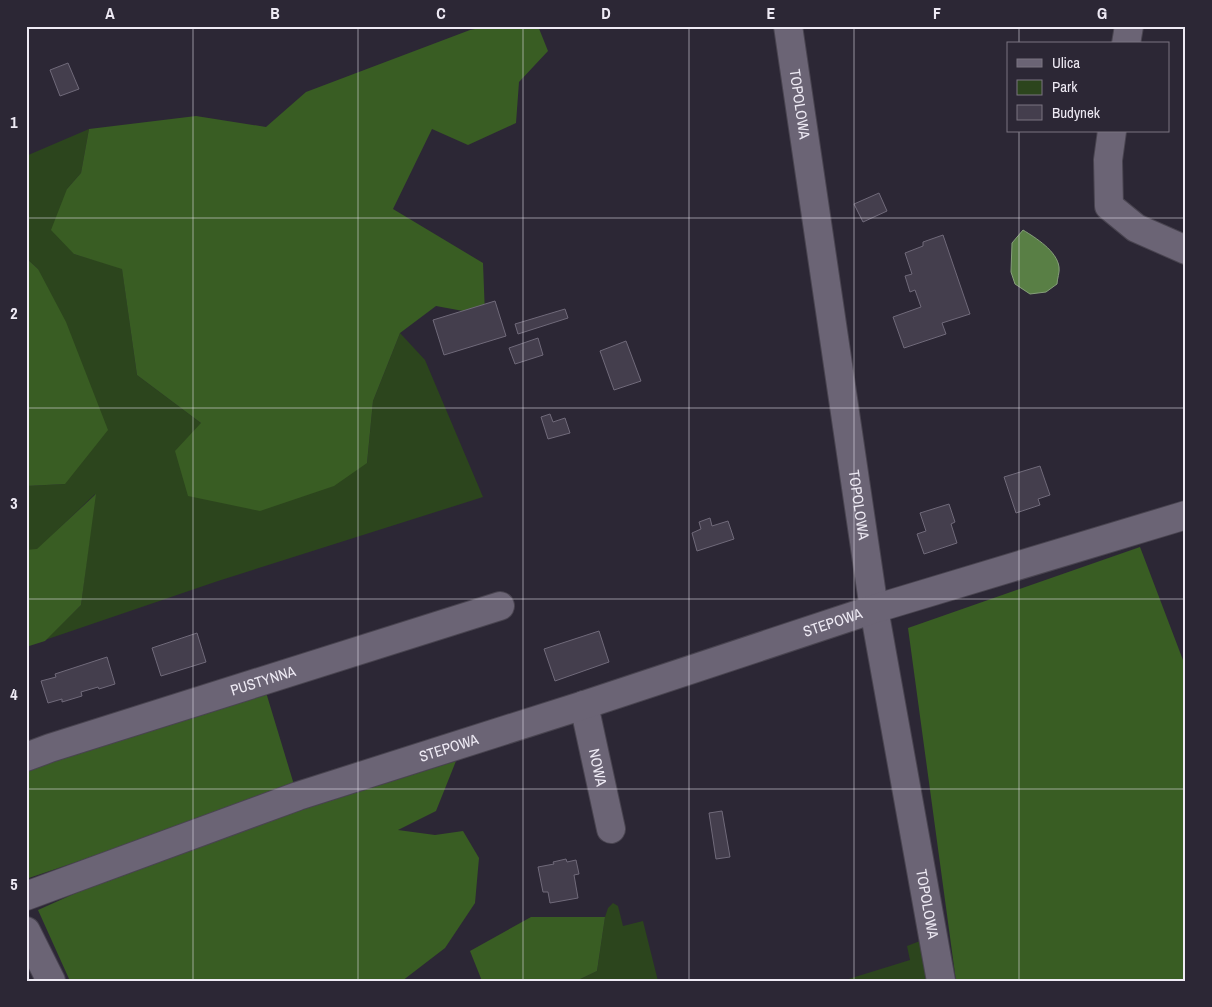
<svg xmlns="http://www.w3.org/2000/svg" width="1212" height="1007" font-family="'Archivo Narrow',sans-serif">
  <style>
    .green { fill: #2c451d }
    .forest { fill: #395d23 }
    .water { fill: #597f45; stroke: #869f7a }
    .building { fill: #443e4d; stroke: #706a7a }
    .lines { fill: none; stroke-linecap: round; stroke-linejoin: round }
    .minor-casing { stroke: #494450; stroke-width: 30 }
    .minor { stroke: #6b6475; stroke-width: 28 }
    .grid { fill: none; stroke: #eeeaf4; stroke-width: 1; stroke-opacity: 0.55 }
    .labels { text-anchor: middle; stroke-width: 4; stroke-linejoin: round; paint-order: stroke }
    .street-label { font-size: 15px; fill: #eeeaf4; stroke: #2c2735 }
    .neatline { fill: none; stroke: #eeeaf4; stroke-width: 2 }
    .grid-label { font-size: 16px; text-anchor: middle; font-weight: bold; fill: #eeeaf4 }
  </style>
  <rect width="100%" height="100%" fill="#2c2735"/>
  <path class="green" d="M89 129 81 173 67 189 74 254 122 268 137 375 201 423 367 463 373 401 400 333 425 360 483 497 218 581 45 640 81 605 95 494 37 550H26V486L65 484 38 269 26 258V156Z
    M613 903 618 906 623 926 643 921 658 981H576L597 971 605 917 608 908Z
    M920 941 927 981H842L910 960 907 946Z"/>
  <path class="forest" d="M490 26H538L548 51 519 82 516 123 468 145 432 129 393 209 483 263 485 315 436 306 400 333 373 401 367 463 334 486 260 511 188 496 175 451 201 423 137 375 122 269 74 254 51 230 67 189 81 173 89 129 196 116 266 127 306 92 470 30Z
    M26 258 38 269 66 322 108 430 65 484 26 486Z
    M96 494 81 605 45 641 26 647V550L37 549Z
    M1140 547 1186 668V981H956L908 628Z
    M265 689 295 788 26 879V767Z
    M456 761 436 811 398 830 435 835 463 831 479 858 475 903 445 948 402 981H70L38 910 107 879 219 836Z
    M531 917H605L597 971 576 981H482L470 951Z"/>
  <path class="water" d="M1023 230C1036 238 1057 251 1059 267 1060 272 1057 279 1057 284L1046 292 1030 294 1015 284 1011 272 1012 243Z"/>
  <path class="building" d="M68 63 79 89 60 96 50 70Z
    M879 193 887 211 863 222 854 204Z
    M943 235 970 314 942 323 946 334 904 348 893 317 921 307 915 290 910 292 905 276 912 274 905 253 923 246V242Z
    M495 301 506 336 444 355 433 320Z
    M565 309 568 318 518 334 515 324Z
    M538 338 543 355 515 364 509 348Z
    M626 341 641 381 614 390 600 351Z
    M550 414 553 422 565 418 570 433 548 439 541 417Z
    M1040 466 1050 495 1038 499 1040 505 1016 513 1004 477Z
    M949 504 955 522 951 524 957 543 924 554 917 534 926 531 920 513Z
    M710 518 712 526 728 521 734 539 697 551 692 533 701 529 699 522Z
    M599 631 609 662 555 681 544 649Z
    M197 633 206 662 161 676 152 648Z
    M107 657 115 684 99 689 98 687 81 692 82 696 62 702V699L48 703 41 681 56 677 55 674Z
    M722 811 730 857 716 859 709 813Z
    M566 859 567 862 576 860 579 874 574 875 578 898 550 903 548 892H543L538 867 554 864 553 862Z"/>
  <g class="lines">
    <defs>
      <g id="minor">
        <path id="s1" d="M788 26 874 609 941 981"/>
        <path d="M1126 44 1129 26"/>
        <path d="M1112 131 1108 160 1109 206 1136 228 1186 250"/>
        <path id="s2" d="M584 705 611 829"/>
        <path id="s3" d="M26 757 50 748 500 606"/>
        <path id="s4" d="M26 896 298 796 584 705 874 609 1186 515"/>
        <path d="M26 931 51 981"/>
      </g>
    </defs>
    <use href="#minor" class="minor-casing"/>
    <use href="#minor" class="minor"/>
  </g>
  <path class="grid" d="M193 26V981M358 26V981M523 26V981M689 26V981M854 26V981M1019 26V44M1019 131V981M26 218H1186M26 408H1186M26 599H1186M26 789H1186"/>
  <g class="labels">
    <g class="street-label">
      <text dy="5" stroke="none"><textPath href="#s1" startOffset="79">TOPOLOWA</textPath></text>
      <text dy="5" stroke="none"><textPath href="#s1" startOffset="484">TOPOLOWA</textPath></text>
      <text dy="5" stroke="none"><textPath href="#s4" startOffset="852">STEPOWA</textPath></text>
      <text dy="5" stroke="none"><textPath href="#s3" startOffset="249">PUSTYNNA</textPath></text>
      <text dy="5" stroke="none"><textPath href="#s4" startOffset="448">STEPOWA</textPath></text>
      <text dy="5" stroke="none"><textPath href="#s2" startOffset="64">NOWA</textPath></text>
      <text dy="5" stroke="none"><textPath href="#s1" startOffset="889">TOPOLOWA</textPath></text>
    </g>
  </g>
  <rect width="1212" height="1007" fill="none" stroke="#2c2735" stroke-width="55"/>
  <rect x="1007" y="42" width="162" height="90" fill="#2c2735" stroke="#7a7581"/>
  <rect x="1017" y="59" width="25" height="8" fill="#6b6475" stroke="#7a7581"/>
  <text x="1052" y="68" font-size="15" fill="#eeeaf4">Ulica</text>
  <rect x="1017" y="80" width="25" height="15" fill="#2c451d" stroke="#7a7581"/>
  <text x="1052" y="92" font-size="15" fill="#eeeaf4">Park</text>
  <rect x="1017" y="105" width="25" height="15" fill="#443e4d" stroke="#7a7581"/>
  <text x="1052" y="118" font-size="15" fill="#eeeaf4">Budynek</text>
  <rect x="28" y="28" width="1156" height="952" class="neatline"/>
  <g class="grid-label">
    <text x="110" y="19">A</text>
    <text x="275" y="19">B</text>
    <text x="441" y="19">C</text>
    <text x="606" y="19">D</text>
    <text x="771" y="19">E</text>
    <text x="937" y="19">F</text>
    <text x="1102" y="19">G</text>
    <text x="14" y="128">1</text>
    <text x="14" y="319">2</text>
    <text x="14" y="509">3</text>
    <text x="14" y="700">4</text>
    <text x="14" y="890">5</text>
  </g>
</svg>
